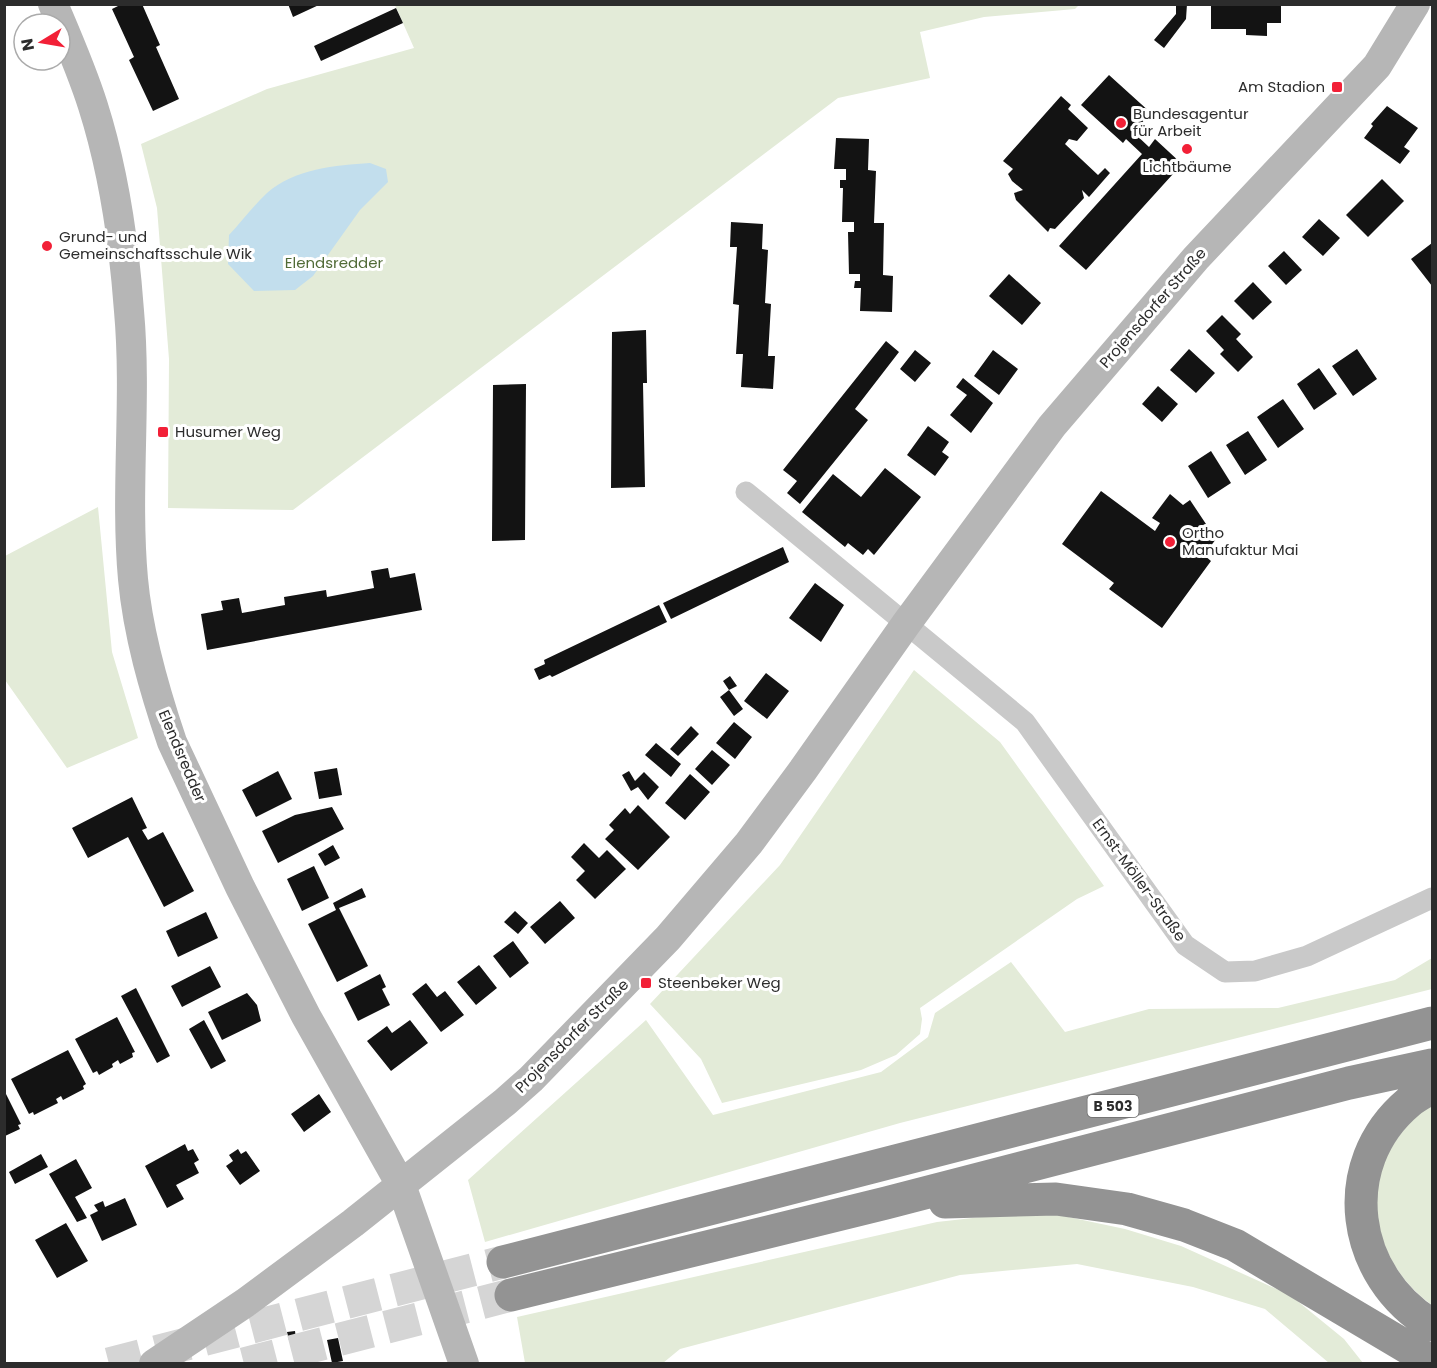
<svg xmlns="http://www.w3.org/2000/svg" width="1437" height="1368" font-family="Poppins,sans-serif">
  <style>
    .green { fill: #e3ebd8 }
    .water { fill: #c2deed }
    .building { fill: #131313 }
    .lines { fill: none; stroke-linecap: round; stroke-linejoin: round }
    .highway-tunnel { stroke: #d5d5d5; stroke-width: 33; stroke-dasharray: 33 16; stroke-linecap: butt }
    .street { stroke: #c9c9c9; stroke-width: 21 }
    .secondary { stroke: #b6b6b6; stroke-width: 30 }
    .highway { stroke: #939393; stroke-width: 33 }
    .poi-dot { fill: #f22037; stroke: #fff; stroke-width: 2 }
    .labels { text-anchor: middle; stroke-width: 6; stroke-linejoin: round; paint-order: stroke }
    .shield { fill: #fff; stroke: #6b6b6b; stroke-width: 1.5 }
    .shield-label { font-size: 14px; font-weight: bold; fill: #2c2c2c }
    .poi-label { font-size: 15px; fill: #2c2c2c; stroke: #fff; text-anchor: start }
    .park-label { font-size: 15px; fill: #516b37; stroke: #fff }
    .street-label { font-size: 15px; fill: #2c2c2c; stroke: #fff }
  </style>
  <rect width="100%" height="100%" fill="#fff"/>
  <path class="green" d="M395 5H1079L1075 9 984 17 920 32 930 78 838 98 293 510 168 508 169 359 157 208 141 144 267 89 414 48Z
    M98 507 112 652 138 738 67 768 5 680V556Z
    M914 670 1000 742 1104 886 1077 899 920 1008 922 1019 920 1034 896 1055 861 1070 722 1103 701 1059 650 1004 780 865Z
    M1432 958V989L900 1123 485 1242 468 1180 646 1020 713 1115 881 1072 928 1037 935 1013 1011 962 1065 1032 1149 1009 1278 1008 1395 980Z
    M1432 1101V1305C1389 1275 1365 1219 1382 1167 1392 1140 1412 1120 1432 1101Z
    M1008 1214 1059 1215 1125 1229 1181 1246 1290 1295 1344 1339 1363 1363H1329L1265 1309 1193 1287 1077 1264 960 1275 680 1349 663 1363H525L517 1317 937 1222Z"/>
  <path class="water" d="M370 163 386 169 388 182 360 210 313 276 295 290 254 291 228 264 229 235C242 221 254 205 267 193 294 169 336 165 370 163Z"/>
  <path class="building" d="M122 4H142L160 45 156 47 179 99 153 111 129 60 134 57 112 9Z
    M288 4H321L293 17Z
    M1176 4H1187L1186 19 1164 48 1154 40 1176 14Z
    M1211 4H1281V23H1267V36L1246 35V29H1211Z
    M396 8 403 23 321 61 314 46Z
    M1109 75 1151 113 1133 132 1149 147 1155 139 1182 164 1086 270 1059 246 1142 154 1126 139 1123 143 1081 105Z
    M1061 96 1071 105 1068 109 1088 128 1077 141 1069 139 1065 144 1098 175 1105 168 1110 173 1089 197 1082 190 1084 198 1055 229 1050 228 1048 232 1016 200 1014 193 1023 190 1012 181 1008 174 1013 169 1003 161Z
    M1387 106 1418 128 1404 147 1410 151 1400 164 1364 138 1373 126 1371 124Z
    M836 138 869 139 868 170 876 171 874 223H884L883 275 893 276 892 312 860 311 861 288H854L855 281H860V274H849L848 232H854V222H842L843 188H840V180H846V169H834Z
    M1382 179 1404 201 1368 237 1346 215Z
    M1319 219 1340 238 1323 256 1302 237Z
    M731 222 763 224 762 249 768 250 765 303 771 304 768 356H775L773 389 741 387 743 354H736L739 305 733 304 737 247H730Z
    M1432 243V286L1411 259Z
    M1284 251 1302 270 1286 285 1268 266Z
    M1009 274 1041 303 1022 325 989 296Z
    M1253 282 1272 302 1253 320 1234 301Z
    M1222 315 1241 334 1236 339 1253 357 1238 372 1220 354 1224 350 1206 331Z
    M646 330 647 383H643L645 487 611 488 612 332Z
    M886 341 899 352 855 409 868 420 800 504 787 493 797 481 783 470Z
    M1189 349 1215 373 1196 393 1170 370Z
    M1357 349 1377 379 1353 396 1332 366Z
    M915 350 931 363 915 382 900 369Z
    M993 350 1018 369 999 395 974 376Z
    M1319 368 1337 394 1314 410 1297 384Z
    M963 378 993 403 971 433 950 415 967 395 956 387Z
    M526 384 525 540 492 541 493 385Z
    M1158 386 1178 404 1162 422 1142 404Z
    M1283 399 1304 429 1278 448 1257 417Z
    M928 426 949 442 942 452 949 457 935 476 907 455Z
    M1248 431 1267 460 1245 475 1226 445Z
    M1211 451 1231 483 1208 498 1188 466Z
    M885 468 921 497 874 555 868 549 863 555 848 543 845 547 802 512 833 474 861 497Z
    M1101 491 1155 531 1160 523 1152 518 1170 494 1183 505 1190 500 1216 539 1204 555 1211 561 1162 628 1109 589 1114 583 1062 544Z
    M783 547 789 562 671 619 663 603Z
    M388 568 390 578 415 573 422 610 207 650 201 614 223 610 221 601 239 598 242 613 285 605 284 597 326 590 327 597 374 588 371 571Z
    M815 583 844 605 821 642 789 618Z
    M659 605 667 622 552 677 550 675 539 680 534 669 545 664 544 660Z
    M766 673 789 691 767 719 744 701Z
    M730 676 737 686 729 690 723 681Z
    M729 690 743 709 734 716 720 697Z
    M734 722 752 737 735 759 716 743Z
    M691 726 699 734 678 756 670 749Z
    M656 743 681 764 671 777 645 755Z
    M712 750 730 765 712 785 695 769Z
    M337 768 342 795 319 799 314 772Z
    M278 771 292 799 256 817 242 790Z
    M629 771 635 781 644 772 659 787 648 800 638 787 631 791 622 775Z
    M690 774 710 792 685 820 665 803Z
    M132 797 147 828 142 830 148 840 163 832 194 891 164 907 128 837 88 858 72 828Z
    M638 805 670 837 638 870 605 839 614 830 609 825 625 808 630 814Z
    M332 807 344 829 278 863 262 831 295 815Z
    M584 843 599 858 607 850 626 869 595 899 576 880 585 871 571 857Z
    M333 845 340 858 325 866 318 854Z
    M314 866 329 898 302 911 287 879Z
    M362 888 366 897 339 908 368 966 337 982 308 924 336 910 333 903Z
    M560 901 575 918 545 944 530 927Z
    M515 911 528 923 518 934 504 922Z
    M206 912 218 938 178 957 166 931Z
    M513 941 529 963 510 978 493 956Z
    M479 965 497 988 476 1005 457 982Z
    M210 966 221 987 182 1007 171 986Z
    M380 974 386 987 382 989 390 1005 358 1021 344 993Z
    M426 983 437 997 445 991 464 1015 441 1032 412 994Z
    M136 988 170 1056 157 1063 121 996Z
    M247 993 257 1005 261 1021 222 1040 208 1012Z
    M117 1017 135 1052 132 1053 133 1057 120 1064 118 1060 112 1064 113 1067 99 1075 97 1071 93 1073 75 1039Z
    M204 1020 226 1061 211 1069 189 1029Z
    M410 1020 428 1043 391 1071 367 1041 387 1026 392 1033Z
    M68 1050 86 1084 83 1086 84 1089 63 1100 61 1096 56 1099 58 1103 34 1115 33 1112 29 1114 11 1079Z
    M5 1092 21 1124 18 1125 20 1129 5 1136Z
    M319 1094 331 1112 304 1132 291 1114Z
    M185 1144 188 1151 193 1149 199 1160 194 1163 199 1173 176 1185 184 1199 167 1208 145 1166Z
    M238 1149 241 1154 246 1151 260 1171 240 1185 226 1166 233 1161 229 1155Z
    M41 1154 48 1167 15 1184 9 1172Z
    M76 1159 92 1188 75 1197 87 1218 77 1222 49 1174Z
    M125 1198 137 1225 102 1241 90 1215 98 1211 94 1205 103 1201 105 1207Z
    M66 1223 88 1261 57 1278 35 1240Z
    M295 1331 296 1339 289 1340 287 1332Z
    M338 1338 343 1361 332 1363 327 1340Z"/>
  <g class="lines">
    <path class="highway-tunnel" d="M109 1364 503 1262
      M244 1364 511 1295"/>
    <path class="street" d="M746 492 1025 722 1185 945 1225 972 1255 971 1307 956 1432 898"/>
    <path class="secondary" d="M53 4C67 37 82 71 93 106 114 172 124 242 129 311 137 400 125 490 133 579 138 634 154 689 172 742L240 887 306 1016 401 1185 464 1364
      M154 1364 245 1303 353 1223 505 1102 531 1079 668 938 749 843 803 770 906 624 1052 426 1196 258 1377 66 1415 4"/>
    <path class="highway" d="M1432 1087C1425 1092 1416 1096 1409 1102 1334 1165 1351 1277 1432 1325
      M945 1202 1056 1199 1127 1209 1184 1225 1235 1245 1432 1362
      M503 1262 1432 1023
      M511 1295 886 1203 1349 1083 1432 1065"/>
  </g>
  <g class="poi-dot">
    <rect x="1331" y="81" width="12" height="12" rx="3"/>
    <circle cx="1121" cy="123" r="6"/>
    <circle cx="1187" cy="149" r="6"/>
    <circle cx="47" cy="246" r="6"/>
    <rect x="157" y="426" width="12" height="12" rx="3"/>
    <circle cx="1170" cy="542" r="6"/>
    <rect x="640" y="977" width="12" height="12" rx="3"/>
  </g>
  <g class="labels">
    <rect class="shield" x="1087.5" y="1095" width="51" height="22" rx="4.5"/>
    <g class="shield-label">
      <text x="1113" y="1111">B 503</text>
    </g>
    <g class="poi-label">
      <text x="1325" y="92" text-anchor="end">Am Stadion</text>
      <text x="1133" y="119">Bundesagentur<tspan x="1133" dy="17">für Arbeit</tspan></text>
      <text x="1187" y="172" text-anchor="middle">Lichtbäume</text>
      <text x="59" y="242">Grund- und<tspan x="59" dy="17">Gemeinschaftsschule Wik</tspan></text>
      <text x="175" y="437">Husumer Weg</text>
      <text x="1182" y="538">Ortho<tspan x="1182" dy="17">Manufaktur Mai</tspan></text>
      <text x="658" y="988">Steenbeker Weg</text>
    </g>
    <g class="park-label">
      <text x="334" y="268">Elendsredder</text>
    </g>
    <g class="street-label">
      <text transform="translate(1153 308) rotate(-49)" y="5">Projensdorfer Straße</text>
      <text transform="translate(182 756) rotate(67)" y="5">Elendsredder</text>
      <text transform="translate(1139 880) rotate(54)" y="5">Ernst-Möller-Straße</text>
      <text transform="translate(572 1036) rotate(-45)" y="5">Projensdorfer Straße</text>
    </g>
  </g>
  <rect width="1437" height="1368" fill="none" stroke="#2c2c2c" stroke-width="12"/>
  <g transform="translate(42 42) rotate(259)"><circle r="28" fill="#ffffff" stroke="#ababab" stroke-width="1.5"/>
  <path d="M0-4.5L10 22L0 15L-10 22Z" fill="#f22037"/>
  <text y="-9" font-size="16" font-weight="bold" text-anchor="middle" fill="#2c2c2c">N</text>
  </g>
</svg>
